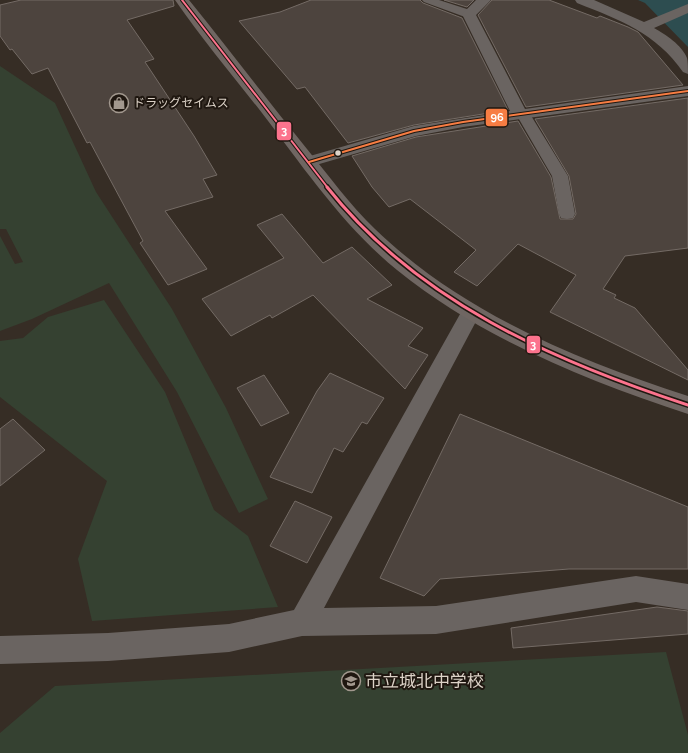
<svg xmlns="http://www.w3.org/2000/svg" width="688" height="753" font-family="Raleway,'Noto Sans JP',sans-serif">
  <style>
    .green { fill: #354131 }
    .water { fill: #2d4d50 }
    .building { fill: #4d443e; stroke: #746b65 }
    .lines { fill: none; stroke-linecap: round; stroke-linejoin: round }
    .service { fill: #6a6461; fill-rule: evenodd }
    .minor { fill: #6a6461; fill-rule: evenodd }
    .trunk { fill: #6f6662; fill-rule: evenodd }
    .bus-1-far1-casing { stroke: #1f1710; stroke-width: 4 }
    .bus-1-casing { stroke: #1f1710; stroke-width: 6 }
    .bus-2-casing { stroke: #1f1710; stroke-width: 4 }
    .bus-1-far1 { stroke: #fc738d; stroke-width: 2 }
    .bus-1 { stroke: #fc738d; stroke-width: 3 }
    .bus-2 { stroke: #f77d43; stroke-width: 2 }
    .bus-dot { fill: #dcd2c7; stroke: #1f1710; stroke-width: 1.5 }
    .labels { text-anchor: middle; stroke-width: 4; stroke-linejoin: round; paint-order: stroke }
    .far-poi-label { font-size: 12px; fill: #dcd2c7; stroke: #1f1710; text-anchor: start }
    .near-poi-label { font-size: 17px; fill: #dcd2c7; stroke: #1f1710; text-anchor: start }
    .line-badge { stroke: #1f1710; stroke-width: 1.5 }
    .badge-label { font-size: 11px; text-anchor: middle; font-weight: bold; fill: #fff }
  </style>
  <rect width="100%" height="100%" fill="#362d25"/>
  <path class="green" d="M0 66 55 103 96 192 172 309 226 408 268 499 239 513 177 392 109 283 32 319 0 331V236L15 264 23 262 6 229H0Z
    M104 300 165 392 214 510 248 536 278 607 92 621 78 559 107 481 0 397V341L23 338 48 317Z
    M666 652 688 735V753H0V733L55 686Z"/>
  <path class="water" d="M638 0H688V47L645 3Z"/>
  <path class="building" d="M21 0H173L174 6 127 20 154 59 145 62 194 136 217 175 203 179 213 197 165 211 207 269 168 285 140 243 143 241 90 142 87 143 48 68 32 74 12 49 10 50 0 36V5Z
    M311 0H420L423 3 462 18 508 110 414 125 348 143 305 87 297 89 239 21 280 12Z
    M444 0H474L467 7Z
    M492 0H549L597 18 600 16 628 27 638 32 683 85 526 107 478 15Z
    M688 98V248L625 256 603 289 616 295 614 298 635 308 688 370V380L550 312 576 275 518 244 477 286 454 272 476 250 410 199 389 207 372 187 352 156 416 137 518 121 551 177 560 219H573L576 214 569 176 535 119Z
    M282 214 323 263 352 247 392 285 367 299 423 328 408 346 428 355 405 389 313 295 272 318 270 315 231 336 202 299 284 258 257 225Z
    M330 373 384 398 367 424 362 422 343 452 334 448 312 493 270 477 317 391Z
    M264 375 289 413 261 426 237 388Z
    M460 414 688 507V569H569L440 579 424 596 380 578Z
    M13 419 45 450 0 486V429Z
    M295 501 332 517 307 563 270 546Z
    M657 607 688 611V634L513 648 511 628Z"/>
  <g class="lines">
    <path class="service" d="M422 0H439L473 11 475 14 469 18 465 17 424 2Z
      M523 110 528 111 530 114 568 176 575 214 573 218 567 219 561 218 559 214 552 176 516 114 518 111Z"/>
    <path class="minor" d="M476 0H491L476 15 525 109 688 86V96L463 127 416 136 309 167 303 166 300 162 303 158 414 126 510 111 462 14Z
      M575 0H594L644 22 688 4V13L654 28C665 34 682 45 687 58 688 62 688 69 688 74L683 72C656 33 620 20 577 3Z
      M471 304 478 307 481 312 324 608 436 606 636 576 688 584V610L636 602 436 634 302 636 229 652 108 661 0 664V636L108 633 229 624 294 610 464 307Z"/>
    <path class="trunk" d="M175 0H189C229 49 267 100 307 149 329 176 350 205 375 229 461 312 576 360 688 396V414C585 380 483 339 397 270 343 226 304 168 262 113 233 76 202 39 175 0Z"/>
    <defs>
      <path id="bus-1-far1" d="M182 0 328 188"/>
      <path id="bus-1" d="M327 187C417 301 553 361 688 405"/>
      <path id="bus-2" d="M309 162 414 131 463 122 688 91"/>
    </defs>
    <use href="#bus-1-far1" class="bus-1-far1-casing"/>
    <use href="#bus-1" class="bus-1-casing"/>
    <use href="#bus-2" class="bus-2-casing"/>
    <use href="#bus-1-far1" class="bus-1-far1"/>
    <use href="#bus-1" class="bus-1"/>
    <use href="#bus-2" class="bus-2"/>
  </g>
  <defs>
    <symbol id="shop-ring" viewBox="-11 -11 22 22"><circle r="9.5" fill="#1f1710" stroke="#a2988e" stroke-width="1.5"/><path d="M-5-2.5h2.3a2.7 3.5 0 0 1 5.4 0H5L5.5 6h-11ZM-1.5-2.5h3a1.5 2.3 0 0 0-3 0Z" fill="#a2988e"/></symbol>
    <symbol id="school-ring" viewBox="-11 -11 22 22"><circle r="9.5" fill="#1f1710" stroke="#a2988e" stroke-width="1.5"/><path d="M0-5L7-2L0 1L-7-2ZM-4 1L0 2.5L4 1V4Q0 6-4 4Z" fill="#a2988e"/></symbol>
  </defs>
  <g fill-rule="evenodd">
    <use href="#shop-ring" x="108" y="92" width="22" height="22"/>
    <use href="#school-ring" x="340" y="670" width="22" height="22"/>
  </g>
  <circle class="bus-dot" cx="338" cy="153" r="3.5"/>
  <g class="labels">
    <g class="far-poi-label">
      <text x="133" y="107">ドラッグセイムス</text>
    </g>
    <g class="near-poi-label">
      <text x="365" y="687">市立城北中学校</text>
    </g>
  </g>
  <g class="line-badge">
    <rect x="485" y="108" width="23" height="19" rx="4" fill="#f77d43"/>
    <rect x="276" y="121" width="16" height="20" rx="4" fill="#fc738d"/>
    <rect x="526" y="335" width="15" height="19" rx="4" fill="#fc738d"/>
  </g>
  <g class="badge-label">
    <text x="497" y="121">96</text>
    <text x="284" y="135">3</text>
    <text x="533" y="349">3</text>
  </g>
</svg>
